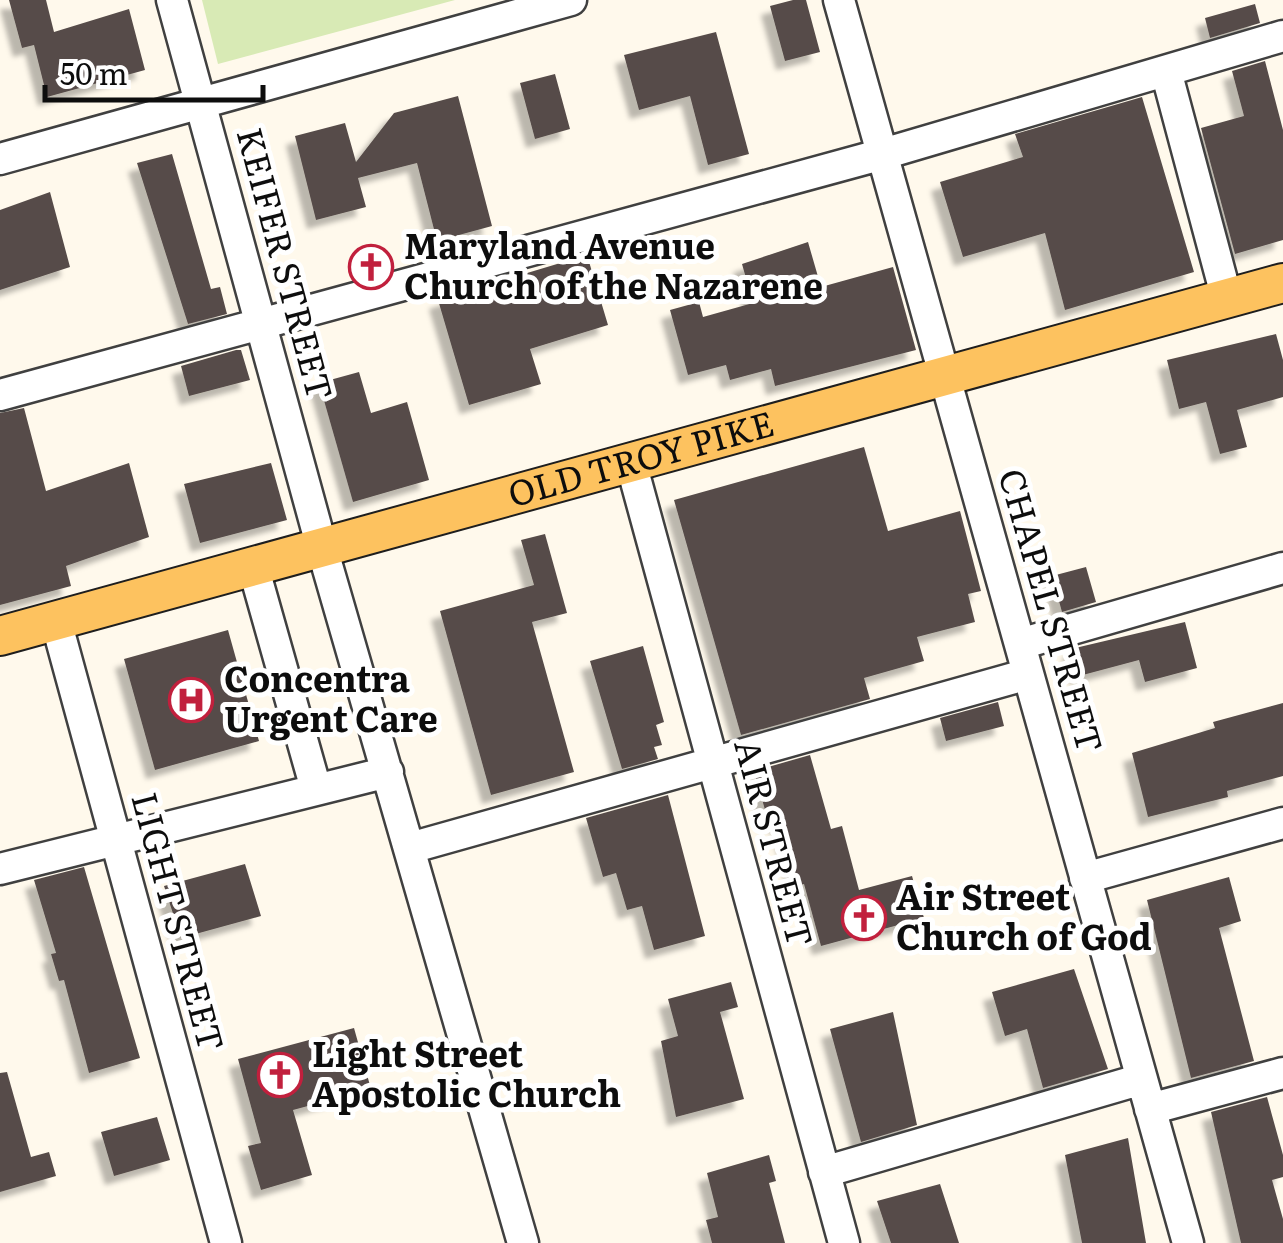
<svg xmlns="http://www.w3.org/2000/svg" width="1283" height="1243" font-family="Literata,serif">
  <style>
    .green { fill: #d8eab5 }
    .building { fill: #564c49; filter: url(#shadow) }
    .lines { fill: none; stroke-linecap: round; stroke-linejoin: round }
    .minor-casing { stroke: #404040; stroke-width: 35 }
    .major-casing { stroke: #1e1e1e; stroke-width: 42 }
    .minor { stroke: #fff; stroke-width: 30 }
    .major { stroke: #fdc25f; stroke-width: 38 }
    .labels { text-anchor: middle; stroke-width: 10; stroke-linejoin: round; paint-order: stroke }
    .poi-label { font-size: 35px; font-weight: bold; fill: #0d0d0d; stroke: #fff; text-anchor: start }
    .street-label { font-size: 35px; fill: #0d0d0d; stroke: #fff }
  </style>
  <defs>
    <filter id="shadow"><feDropShadow dx="-9" dy="9" stdDeviation="2.5" flood-color="#0004"/></filter>
  </defs>
  <rect width="100%" height="100%" fill="#fff9ec"/>
  <path class="green" d="M202 0H455L218 64Z"/>
  <path class="building" d="M9 0H46L54 32 129 9 145 70 47 97 34 45 22 48Z
    M793 0H806L820 52 785 61 770 6Z
    M1255 4 1260 23 1210 38 1205 18Z
    M716 32 749 154 708 165 690 96 639 110 624 55Z
    M1265 61 1283 130V240L1235 254 1201 128 1244 116 1232 71Z
    M555 74 570 129 535 139 520 83Z
    M458 96 492 226 437 241 417 163 358 178 366 207 316 220 295 136 345 123 356 162 394 113Z
    M1142 97 1194 272 1065 310 1045 233 963 257 940 182 1023 157 1015 134Z
    M172 154 211 289 220 287 227 314 188 324 137 163Z
    M50 192 70 267 0 290V210Z
    M808 242 821 287 893 267 916 350 775 386 771 369 730 380 726 365 688 375 670 310 699 302 703 317 753 303 742 264Z
    M587 255 608 325 530 349 541 384 469 405 438 300Z
    M1276 334 1283 360V397L1237 410 1247 447 1220 454 1206 402 1179 409 1167 360Z
    M236 350H241L250 380 189 396 181 366Z
    M359 372 371 413 407 402 429 480 353 502 319 383Z
    M24 408 46 491 129 463 149 537 66 566 71 586 0 605V413Z
    M864 447 888 531 960 511 981 591 968 594 975 622 917 637 924 661 864 678 870 699 741 735 674 500Z
    M271 463 287 520 200 543 184 484Z
    M545 534 567 613 532 622 574 772 491 795 440 611 534 585 521 540Z
    M1086 567 1096 602 1062 612 1052 576Z
    M1185 622 1197 668 1145 682 1139 660 1079 676 1071 649Z
    M228 630 259 741 155 770 124 659Z
    M643 646 664 722 656 725 662 745 654 747 658 759 622 769 590 661Z
    M998 702 1004 726 946 741 940 718Z
    M1283 703V776L1227 791 1228 797 1148 817 1132 753 1215 728 1213 722Z
    M810 755 831 829 842 826 859 890 912 876 924 918 821 946 804 884 798 886 779 821 769 824 754 771Z
    M668 795 705 936 654 950 642 906 627 910 616 873 603 877 586 818Z
    M245 864 261 916 181 938 164 886Z
    M84 867 140 1058 89 1073 64 980 59 981 51 954 56 953 34 880Z
    M1229 877 1241 921 1219 928 1254 1061 1191 1078 1147 900Z
    M1074 969 1108 1069 1043 1088 1027 1029 1005 1036 992 992Z
    M731 982 738 1007 720 1012 744 1099 676 1117 661 1041 678 1036 668 999Z
    M893 1012 917 1125 861 1142 830 1029Z
    M354 1028 371 1089 293 1110 312 1175 261 1190 248 1146 261 1143 238 1059Z
    M7 1072 31 1157 49 1152 56 1176 0 1192V1073Z
    M1267 1097 1283 1155V1177L1272 1180 1283 1219V1243H1241L1211 1112Z
    M157 1117 170 1160 114 1176 101 1132Z
    M1128 1138 1146 1243H1082L1065 1155Z
    M769 1155 776 1181 769 1183 785 1243H712L706 1220 718 1217 707 1173Z
    M940 1184 959 1243H891L877 1201Z"/>
  <g class="lines">
    <defs>
      <path id="minor" d="M172 0 322 548 523 1243
        M839 0 1188 1243
        M1166 71 1227 299
        M0 159 571 0
        M0 395 883 154 1283 36
        M631 463 844 1243
        M253 566 316 789
        M56 621 226 1243
        M1020 644 1283 568
        M410 848 1028 674
        M0 869 388 772
        M1085 878 1283 823
        M1150 1109 1283 1073
        M824 1172 1142 1079"/>
      <g id="major">
        <path id="s1" d="M0 636 1283 283"/>
      </g>
    </defs>
    <use href="#minor" class="minor-casing"/>
    <use href="#major" class="major-casing"/>
    <use href="#minor" class="minor"/>
    <use href="#major" class="major"/>
  </g>
  <defs>
    <symbol id="church-ring" viewBox="-11 -11 22 22"><circle r="9.5" fill="#fff" stroke="#c1203d" stroke-width="1.5"/><path d="M-1.2-6h2.4v3.5h3.3v2.4h-3.3V6h-2.4V-.1h-3.3v-2.4h3.3Z" fill="#c1203d"/></symbol>
    <symbol id="hospital-ring" viewBox="-11 -11 22 22"><circle r="9.5" fill="#fff" stroke="#c1203d" stroke-width="1.5"/><path d="M-5-5h3v3.5h4V-5h3V5h-3V1.5h-4V5h-3Z" fill="#c1203d"/></symbol>
  </defs>
  <g fill-rule="evenodd">
    <use href="#church-ring" x="346" y="242" width="50" height="50"/>
    <use href="#hospital-ring" x="166" y="675" width="50" height="50"/>
    <use href="#church-ring" x="839" y="893" width="50" height="50"/>
    <use href="#church-ring" x="255" y="1050" width="50" height="50"/>
  </g>
  <g class="labels">
    <g class="poi-label">
      <text x="404" y="259">Maryland Avenue<tspan x="404" dy="40">Church of the Nazarene</tspan></text>
      <text x="224" y="692">Concentra<tspan x="224" dy="40">Urgent Care</tspan></text>
      <text x="896" y="910">Air Street<tspan x="896" dy="40">Church of God</tspan></text>
      <text x="312" y="1067">Light Street<tspan x="312" dy="40">Apostolic Church</tspan></text>
    </g>
    <g class="street-label">
      <text transform="translate(284 264) rotate(75)" y="12">KEIFER STREET</text>
      <text dy="12" stroke="none"><textPath href="#s1" startOffset="665">OLD TROY PIKE</textPath></text>
      <text transform="translate(1050 611) rotate(74)" y="12">CHAPEL STREET</text>
      <text transform="translate(773 843) rotate(75)" y="12">AIR STREET</text>
      <text transform="translate(177 922) rotate(75)" y="12">LIGHT STREET</text>
    </g>
  </g>
  <path d="M45 85v15h218v-15" fill="none" stroke="#0d0d0d" stroke-width="5"/>
  <text x="60" y="85" font-size="30" fill="#0d0d0d" stroke="#ffffff" stroke-width="8" paint-order="stroke">50 m</text>
</svg>
